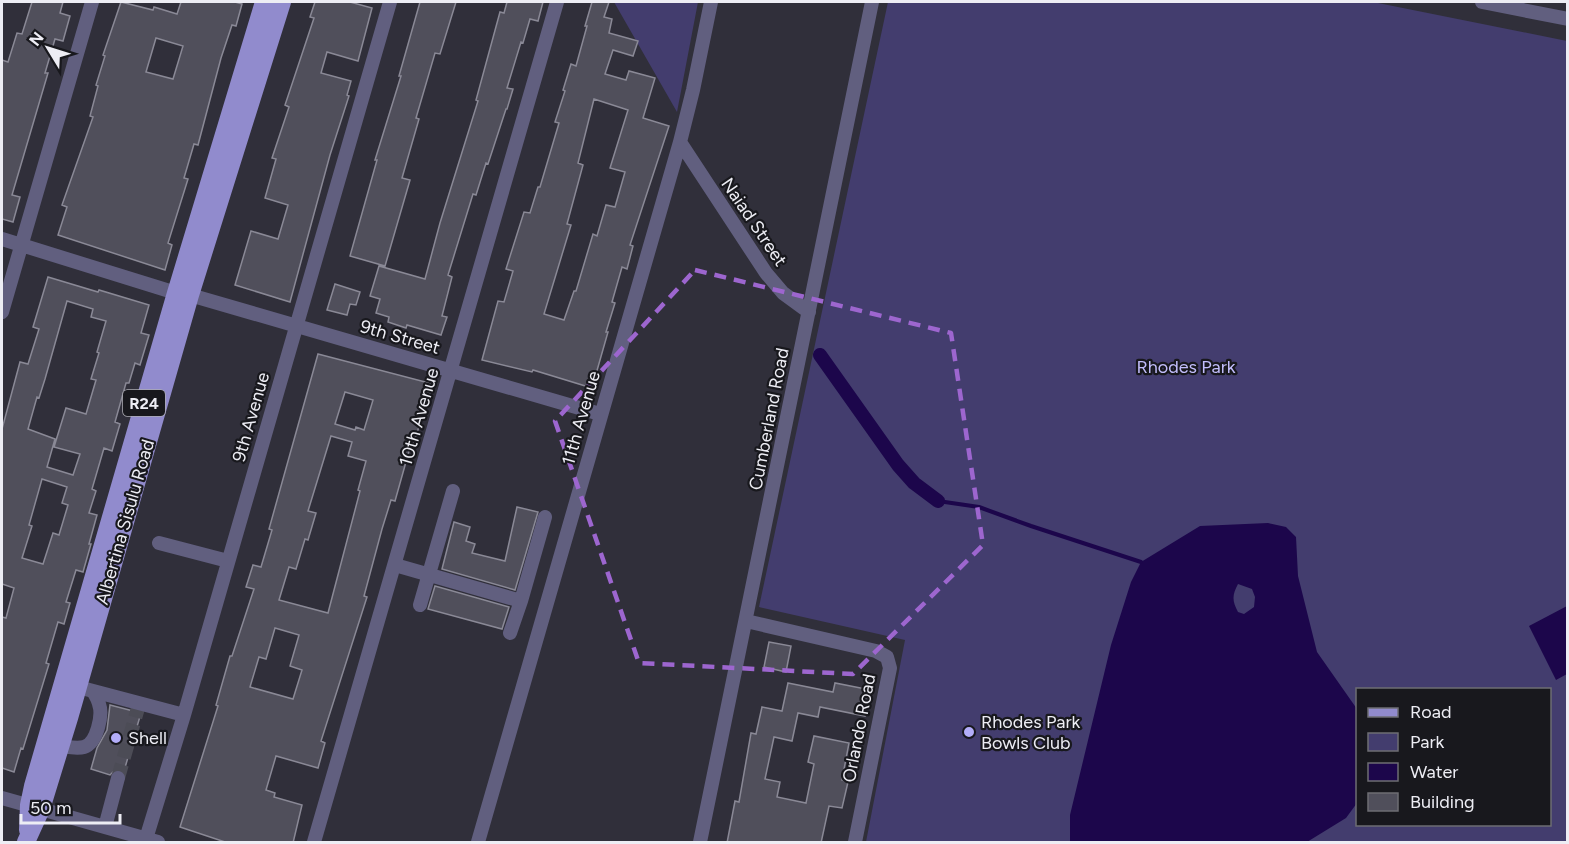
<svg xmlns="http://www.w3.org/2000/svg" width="1569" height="844" font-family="Figtree,sans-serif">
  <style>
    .green { fill: #433d6e; fill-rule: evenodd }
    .water { fill: #1c064b; fill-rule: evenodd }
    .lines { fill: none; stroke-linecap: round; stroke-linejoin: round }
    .stream { stroke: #1c064b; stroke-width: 4 }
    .canal { stroke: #1c064b; stroke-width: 14 }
    .building { fill: #504f5b; stroke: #8a8996; stroke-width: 1.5; fill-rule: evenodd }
    .minor-tunnel { stroke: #4c4c56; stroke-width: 14; stroke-dasharray: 14 7; stroke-linecap: butt }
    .minor { stroke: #615f7f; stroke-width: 14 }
    .major { stroke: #918bcd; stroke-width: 18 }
    .marked { fill: none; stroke: #9d66cf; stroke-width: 4.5; stroke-dasharray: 12 8; stroke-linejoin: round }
    .poi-dot { fill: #b3adf9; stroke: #18181d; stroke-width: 2 }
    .labels { text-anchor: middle; stroke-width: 4.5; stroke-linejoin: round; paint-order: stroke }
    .shield { fill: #18181d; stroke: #adadb4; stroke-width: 1.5 }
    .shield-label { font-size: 16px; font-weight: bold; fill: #ededf4 }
    .street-label { font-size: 18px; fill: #ededf4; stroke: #18181d }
    .park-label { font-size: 18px; fill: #c2bdfb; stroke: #18181d }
    .poi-label { font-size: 18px; fill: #ededf4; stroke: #18181d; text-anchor: start }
  </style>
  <rect width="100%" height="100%" fill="#302f3a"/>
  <path class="green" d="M614 2H698L677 112Z
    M888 2H1373L1567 41V842H866L905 640 759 607ZM1358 690H1550V824H1358Z"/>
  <path class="water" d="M1268 523 1286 527 1296 537 1298 576 1317 652 1357 709V803L1346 818 1307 842H1070V815L1111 645 1131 582 1141 562 1200 526ZM1238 584 1252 589 1255 597 1254 607 1244 614 1238 612C1232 601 1232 595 1238 584Z
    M1567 606V674L1556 680 1529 626Z"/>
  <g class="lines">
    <path class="stream" d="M938 501 979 507 1031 526 1141 562"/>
    <path class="canal" d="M820 355 898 465 914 483 938 501"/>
  </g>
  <path class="building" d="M32 2H63L60 13 70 16 63 41 55 39 45 73H48L12 195 20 197 13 222 2 219V60L8 62 17 33 22 34Z
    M121 2 153 10 154 7 177 14 181 2H235L242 4 236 26 232 25 221 58 198 145 194 144 184 178 188 179 168 243 172 245 165 270 58 235 67 207 62 205 93 117 90 116 98 86 96 85 105 56 103 55ZM156 38 183 46 173 79 146 72Z
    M315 2H350L372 8 358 61 327 52 321 73 351 81 347 95 349 96 330 155 290 302 235 285 251 231 278 239 288 205 265 198 276 159 272 158 289 107 285 105 314 18 310 17Z
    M420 2H456L440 54 435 53 416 118 419 119 402 178 410 180 385 266 350 256 377 160H375L401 76H399Z
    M507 2H543L538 21 530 19 523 43 521 42 507 88 513 89 507 109H506L488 164 486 163 476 195 473 194 448 275 452 277 442 316 447 317 441 335 407 325 406 328 388 322 389 317 376 313 380 299 370 296 379 266 425 279 440 223 478 101 476 100 500 12 504 13Z
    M592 2H609L604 17 612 19 609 33 638 41 633 56 613 50 605 74 626 80 629 71 655 78 643 118 669 126 630 245 633 246 627 269 622 267 612 302 615 303 606 332H608L592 388 533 370 532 372 482 360 498 301 504 302 513 271 506 269 524 212 530 213 538 187H540L559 123 555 122 565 91 563 90 571 64 576 66 587 26H585ZM594 99 628 110 610 168 625 172 615 207 606 205 597 236 593 234 576 291H574L564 320 544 314 571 225 567 224 583 165 578 163Z
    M48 277 98 292 99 290 149 305 141 333 149 335 140 365 135 363 129 383H126L115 422 120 424 112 451 104 448 92 489 96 491 89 513 97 515 89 544H91L83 572 76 570 66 602 70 603 64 624 58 622 46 663 49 664 23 749 21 748 14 772 2 768V617L6 618 14 588 2 584V429L20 362 28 364 39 329 33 327ZM67 301 93 309 91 317 106 321 97 352 99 353 91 379 96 380 86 414 66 408 54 447 80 454 73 475 47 467 55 439 28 429 37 397 39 398 45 379ZM42 479 67 487 62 503 68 505 59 535 53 533 43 564 22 558 32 526 29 525Z
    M335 284 360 292 356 305 350 304 347 315 327 310Z
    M318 354 433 384 413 445 411 444 395 501 391 500 382 529 364 596 367 597 321 741 325 743 318 768 276 756 266 790 275 793 274 797 302 805 293 843H228L180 827 218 706 216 705 230 656H232L254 589 246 587 253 565 261 567 272 530 269 529ZM345 392 373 400 364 430 356 427 355 430 335 424ZM331 436 352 442 348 456 366 461 358 490 360 491 328 613 279 600 289 567 296 569 305 539 308 540 316 513 308 511ZM275 628 299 635 290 666 302 670 293 699 250 687 259 657 266 659Z
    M517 507 538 512 515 590 442 569 454 522 470 527 466 541 475 544 472 553 505 561Z
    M435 586 509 607 502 629 428 609Z
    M769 642 791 646 786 672 764 667Z
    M788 683 833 692 835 683 871 690 865 716 820 707 818 717 798 713 792 741 774 737 765 779 780 782 777 797 806 803 814 764 808 762 814 736 849 743 842 780 848 782 842 808 829 806 821 843H727L735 801 739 802 751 733 756 734 762 707 782 711Z
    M110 705 141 713 124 771 116 769 110 775 91 769 97 748 107 730Z"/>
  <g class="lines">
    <path class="minor-tunnel" d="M118 778 138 708"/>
    <path class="minor" d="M1482 2 1568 19
      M680 142 766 273 783 293 809 312
      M2 239 176 293
      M190 295 600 414
      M2 312 92 2
      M159 543 228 561
      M395 565 521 601 510 633
      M521 601 545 517
      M420 605 453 491
      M746 621 876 651 887 657 890 668 855 842
      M78 687 184 715
      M60 746C68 747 77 749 84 747 97 743 103 715 99 704 98 699 95 695 93 691
      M2 798 158 842
      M105 827 118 778
      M145 842 184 715 390 2
      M314 842 557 2
      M478 842 680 142 693 90 711 2
      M700 842 872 2"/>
    <path class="major" d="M28 830 29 805 33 786 176 293 264 2
      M26 842 41 809 69 718 190 295 282 2"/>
  </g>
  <path class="marked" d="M695 270 951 333 983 545 853 674 639 663 555 421Z"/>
  <g class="poi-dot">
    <circle cx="969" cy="732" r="6"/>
    <circle cx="116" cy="738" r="6"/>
  </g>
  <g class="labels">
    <rect class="shield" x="123" y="390" width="42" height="26" rx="4.5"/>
    <g class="shield-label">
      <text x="144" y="409">R24</text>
    </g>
    <g class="street-label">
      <text transform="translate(754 222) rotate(56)" y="6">Naiad Street</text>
      <text transform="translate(400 337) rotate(16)" y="6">9th Street</text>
      <text transform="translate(251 417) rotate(-74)" y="6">9th Avenue</text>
      <text transform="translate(419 417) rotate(-74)" y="6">10th Avenue</text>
      <text transform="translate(581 418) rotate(-74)" y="6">11th Avenue</text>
      <text transform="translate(769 419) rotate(-79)" y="6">Cumberland Road</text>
      <text transform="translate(125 522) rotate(-74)" y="6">Albertina Sisulu Road</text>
      <text transform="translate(859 728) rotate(-79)" y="6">Orlando Road</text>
    </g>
    <g class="park-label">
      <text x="1186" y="373">Rhodes Park</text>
    </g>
    <g class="poi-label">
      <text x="981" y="728">Rhodes Park<tspan x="981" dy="21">Bowls Club</tspan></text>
      <text x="128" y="744">Shell</text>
    </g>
  </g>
  <rect width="1569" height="844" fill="none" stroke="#ededf4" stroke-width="6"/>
  <rect x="1356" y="688" width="195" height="138" fill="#18181d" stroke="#6d6d73" stroke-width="1.5"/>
  <rect x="1368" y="708" width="30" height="9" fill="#918bcd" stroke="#6d6d73" stroke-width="1.5"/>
  <text x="1410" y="718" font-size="18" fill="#ededf4">Road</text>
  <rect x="1368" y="733" width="30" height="18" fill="#433d6e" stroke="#6d6d73" stroke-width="1.5"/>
  <text x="1410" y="748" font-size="18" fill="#ededf4">Park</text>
  <rect x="1368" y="763" width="30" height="18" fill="#1c064b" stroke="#6d6d73" stroke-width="1.5"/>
  <text x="1410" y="778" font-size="18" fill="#ededf4">Water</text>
  <rect x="1368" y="793" width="30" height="18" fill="#504f5b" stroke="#6d6d73" stroke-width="1.5"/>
  <text x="1410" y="808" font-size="18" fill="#ededf4">Building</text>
  <g transform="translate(48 48) rotate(308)" stroke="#18181d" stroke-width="4.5" paint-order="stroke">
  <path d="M0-4.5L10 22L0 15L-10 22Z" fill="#ededf4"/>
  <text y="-9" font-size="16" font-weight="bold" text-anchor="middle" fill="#ededf4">N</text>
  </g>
  <path d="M21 814v9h99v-9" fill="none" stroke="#ededf4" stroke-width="3"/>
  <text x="30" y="814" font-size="18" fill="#ededf4" stroke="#18181d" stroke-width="4.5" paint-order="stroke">50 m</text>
</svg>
